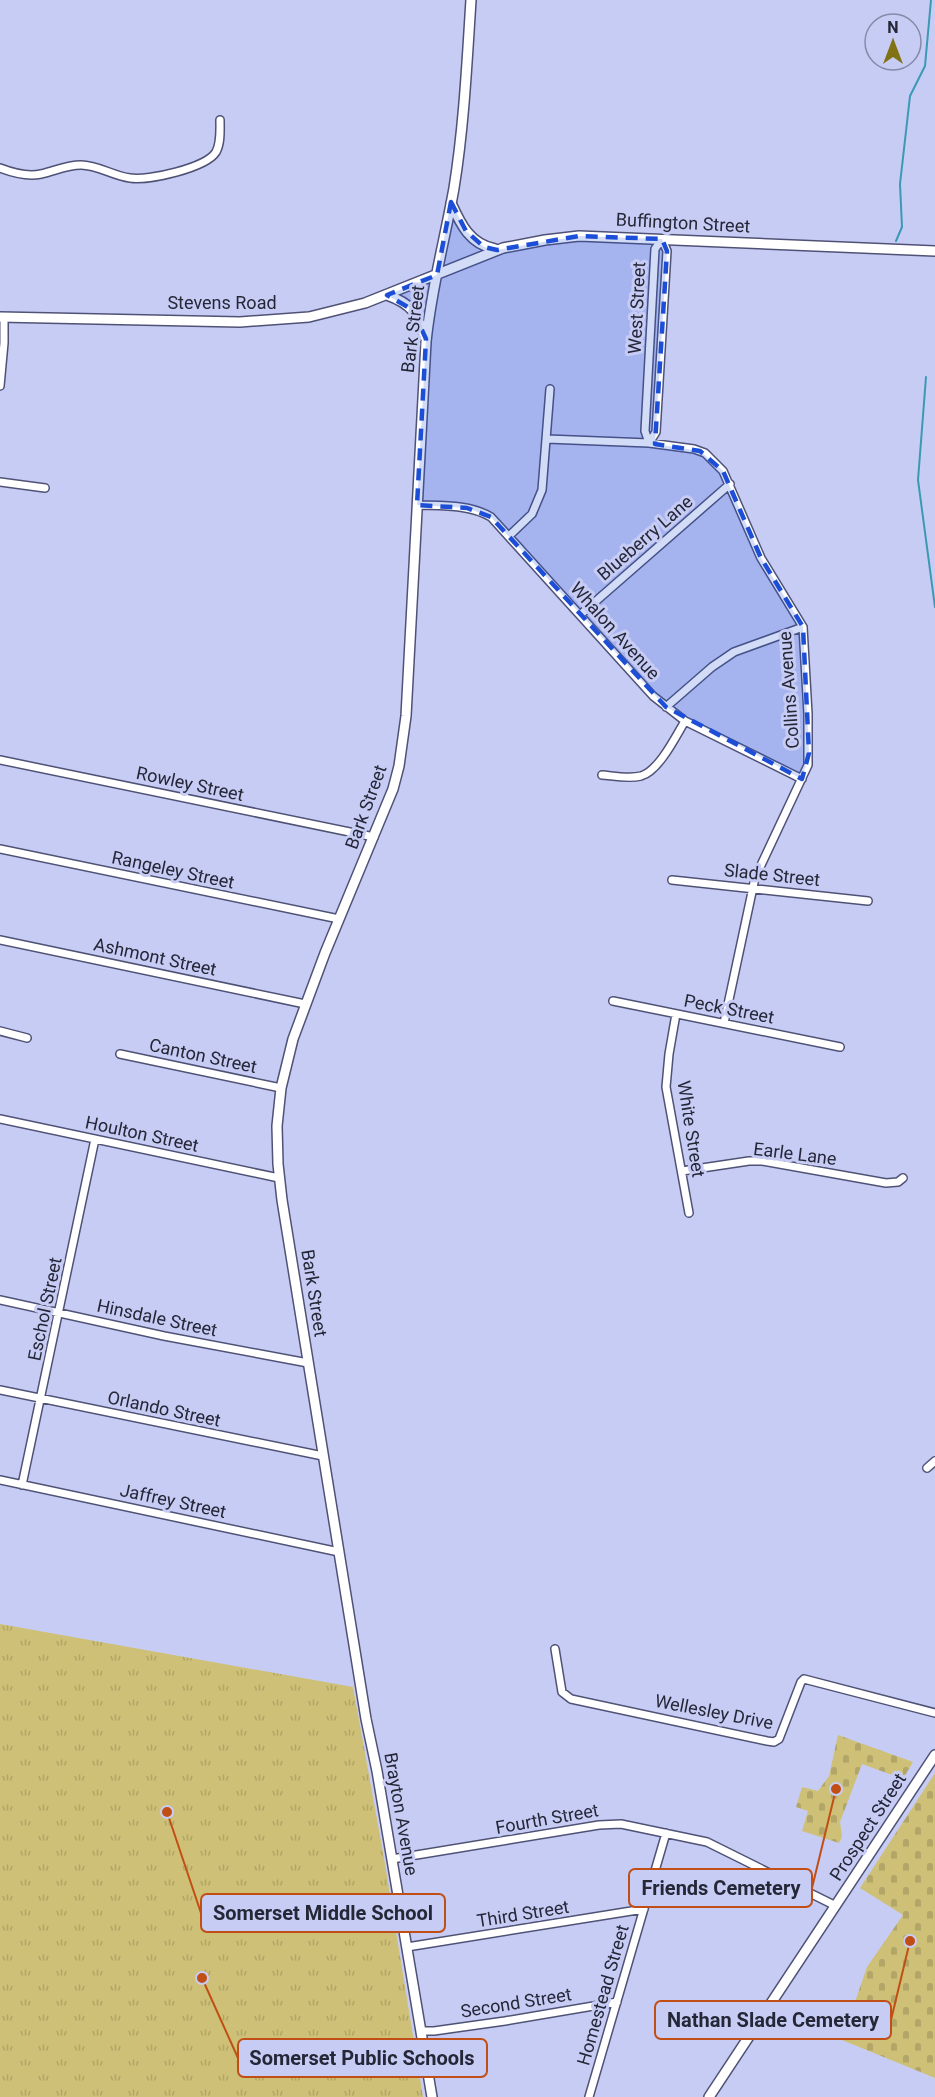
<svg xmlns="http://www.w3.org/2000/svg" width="935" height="2097" font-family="Roboto,sans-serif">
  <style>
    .cemetery { fill: url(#cemetery-stones) }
    .park { fill: url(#park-tufts) }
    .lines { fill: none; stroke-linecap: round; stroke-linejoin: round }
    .stream { stroke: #3b99b3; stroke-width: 2 }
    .street-casing { stroke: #4f5275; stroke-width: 10 }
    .secondary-casing { stroke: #4f5275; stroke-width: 12 }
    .street { stroke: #fff; stroke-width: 7 }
    .secondary { stroke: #fff; stroke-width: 9 }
    .marked { fill: #1d4ed8; fill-opacity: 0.2; stroke: #1d4ed8; stroke-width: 4.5; stroke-dasharray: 12 8; stroke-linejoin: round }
    .labels { text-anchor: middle; stroke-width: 6; stroke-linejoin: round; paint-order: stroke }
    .street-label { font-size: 18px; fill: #252737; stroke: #c7ccf5 }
    .leader { fill: none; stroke: #c14f15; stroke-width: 2 }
    .callout-dot { fill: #c14f15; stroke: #c7ccf5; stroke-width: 2 }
    .callout { fill: #c7ccf5; stroke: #c14f15; stroke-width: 2 }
    .callout-label { font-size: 20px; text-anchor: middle; font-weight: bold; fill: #252737 }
  </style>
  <defs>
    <pattern id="cemetery-stones" width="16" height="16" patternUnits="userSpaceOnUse" patternTransform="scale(1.5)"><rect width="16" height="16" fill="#cec076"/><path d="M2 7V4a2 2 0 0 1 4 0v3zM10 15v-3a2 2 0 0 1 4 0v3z" fill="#b1a567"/></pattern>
    <pattern id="park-tufts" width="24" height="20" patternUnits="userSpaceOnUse" patternTransform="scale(1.5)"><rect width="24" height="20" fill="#cec076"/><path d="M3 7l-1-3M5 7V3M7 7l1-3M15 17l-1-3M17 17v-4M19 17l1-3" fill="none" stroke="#b1a567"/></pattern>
  </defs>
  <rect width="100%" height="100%" fill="#c7ccf5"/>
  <path class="cemetery" d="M838 1735 913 1762 903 1779 862 1764 840 1822 842 1837 839 1843 802 1831 808 1811 796 1807 802 1787 818 1791 829 1776Z
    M935 1773V2078L842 2040 867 1967 903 1915 860 1888Z"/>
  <path class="park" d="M0 1624 353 1687 384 1858 423 2097H0Z"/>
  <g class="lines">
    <path class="stream" d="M896 241 902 227 900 184 910 96 925 66 931 0
      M926 377 918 480 935 607"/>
    <defs>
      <path id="street" d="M0 168C13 173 27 177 41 174 55 171 66 165 81 165 98 165 113 176 130 178 148 181 206 168 216 152 221 143 220 130 220 120
        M0 386 4 343V317
        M547 439 649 443 694 449 705 453 723 471 761 558 803 627 808 714V765L755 878 724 1023
        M649 443 645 431 655 249 662 239
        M649 443 656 432 667 251 662 239
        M0 482 45 488
        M417 505C441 506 469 504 491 517L653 696 685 721 802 779
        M509 536 532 514 542 490 550 389
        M580 615 730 484
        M666 707 712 667 734 652 803 627
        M0 760 374 837
        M602 775C614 776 629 779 641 776 659 771 676 736 685 721
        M0 849 339 919
        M672 880 868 901
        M0 940 305 1004
        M613 1001 840 1047
        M676 1014 669 1054 666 1087 689 1213
        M0 1031 27 1038
        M120 1054 281 1088
        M0 1119 279 1178
        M682 1171 749 1161H762L886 1183 898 1182 903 1178
        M0 1300 164 1336 308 1363
        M0 1390 323 1456
        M927 1468 935 1461
        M0 1480 339 1552
        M22 1485 95 1139
        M555 1649 562 1692 571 1699 767 1741 774 1742 779 1739 801 1682 804 1679 935 1713
        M392 1859 599 1825 621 1824 707 1842 836 1906
        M407 1947 644 1909
        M421 2031H434L505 2021 617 2002
        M589 2097 666 1833"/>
      <path id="secondary" d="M451 203C461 225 470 244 495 249
        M387 295C412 304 417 313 425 337
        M0 317 240 322 309 317 365 303 503 248 545 240 579 236 935 251
        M432 2097 377 1771 366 1719 282 1200 278 1164 277 1126 281 1088 293 1039 325 953 393 789 399 766 406 716 426 342C431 290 445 239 454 188 464 126 467 62 471 0
        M709 2097 935 1755"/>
    </defs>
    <use href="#street" class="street-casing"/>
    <use href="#secondary" class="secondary-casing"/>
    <use href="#street" class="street"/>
    <use href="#secondary" class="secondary"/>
  </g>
  <path class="marked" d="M451 202 466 231 484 247 497 250 579 236 662 239 667 251 655 444 700 451 723 471 761 558 803 627 809 753 802 779 666 707 491 517 467 508 417 505 426 339 413 310 387 295 437 275Z"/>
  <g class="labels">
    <g class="street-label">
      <text transform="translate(683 223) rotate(3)" y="6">Buffington Street</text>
      <text x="222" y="309">Stevens Road</text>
      <text transform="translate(637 308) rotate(-87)" y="6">West Street</text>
      <text transform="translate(413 329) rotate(-83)" y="6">Bark Street</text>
      <text transform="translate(645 538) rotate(-41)" y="6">Blueberry Lane</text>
      <text transform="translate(615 631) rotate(48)" y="6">Whalon Avenue</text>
      <text transform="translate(789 690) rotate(-94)" y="6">Collins Avenue</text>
      <text transform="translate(190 784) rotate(12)" y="6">Rowley Street</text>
      <text transform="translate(366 807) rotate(-70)" y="6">Bark Street</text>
      <text transform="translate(173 870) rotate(12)" y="6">Rangeley Street</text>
      <text transform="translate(772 875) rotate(6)" y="6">Slade Street</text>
      <text transform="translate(155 957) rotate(12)" y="6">Ashmont Street</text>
      <text transform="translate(729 1009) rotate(11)" y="6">Peck Street</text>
      <text transform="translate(203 1056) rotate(12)" y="6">Canton Street</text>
      <text transform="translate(691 1129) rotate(81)" y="6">White Street</text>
      <text transform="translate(142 1134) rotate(12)" y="6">Houlton Street</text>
      <text transform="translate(795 1154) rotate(7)" y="6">Earle Lane</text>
      <text transform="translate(314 1293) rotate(81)" y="6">Bark Street</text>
      <text transform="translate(45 1309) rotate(-78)" y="6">Eschol Street</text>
      <text transform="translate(157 1318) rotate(12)" y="6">Hinsdale Street</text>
      <text transform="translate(164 1409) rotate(12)" y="6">Orlando Street</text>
      <text transform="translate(173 1501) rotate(12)" y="6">Jaffrey Street</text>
      <text transform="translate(714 1712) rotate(11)" y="6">Wellesley Drive</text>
      <text transform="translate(401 1814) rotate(80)" y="6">Brayton Avenue</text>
      <text transform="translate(547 1819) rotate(-10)" y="6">Fourth Street</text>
      <text transform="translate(868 1827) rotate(-57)" y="6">Prospect Street</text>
      <text transform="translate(523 1914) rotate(-9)" y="6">Third Street</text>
      <text transform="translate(603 1995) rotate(-74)" y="6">Homestead Street</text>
      <text transform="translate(516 2003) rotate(-9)" y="6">Second Street</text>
    </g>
  </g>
  <path class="leader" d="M836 1789L812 1888M167 1812L201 1913M910 1941L891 2020M202 1978L238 2058"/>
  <g class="callout-dot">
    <circle cx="836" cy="1789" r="6"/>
    <circle cx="167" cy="1812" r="6"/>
    <circle cx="910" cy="1941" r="6"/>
    <circle cx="202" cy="1978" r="6"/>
  </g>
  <g class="callout">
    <rect x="629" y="1869" width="183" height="38" rx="6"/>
    <rect x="201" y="1894" width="244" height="38" rx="6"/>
    <rect x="655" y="2001" width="236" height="38" rx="6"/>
    <rect x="238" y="2039" width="249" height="38" rx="6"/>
  </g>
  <g class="callout-label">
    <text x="721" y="1895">Friends Cemetery</text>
    <text x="323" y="1920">Somerset Middle School</text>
    <text x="773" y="2027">Nathan Slade Cemetery</text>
    <text x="362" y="2065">Somerset Public Schools</text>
  </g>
  <g transform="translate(893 42)"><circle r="28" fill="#c7ccf5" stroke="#868aa9" stroke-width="1.5"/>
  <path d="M0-4.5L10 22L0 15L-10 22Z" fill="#817213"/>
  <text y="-9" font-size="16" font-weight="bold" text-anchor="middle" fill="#252737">N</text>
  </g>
</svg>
